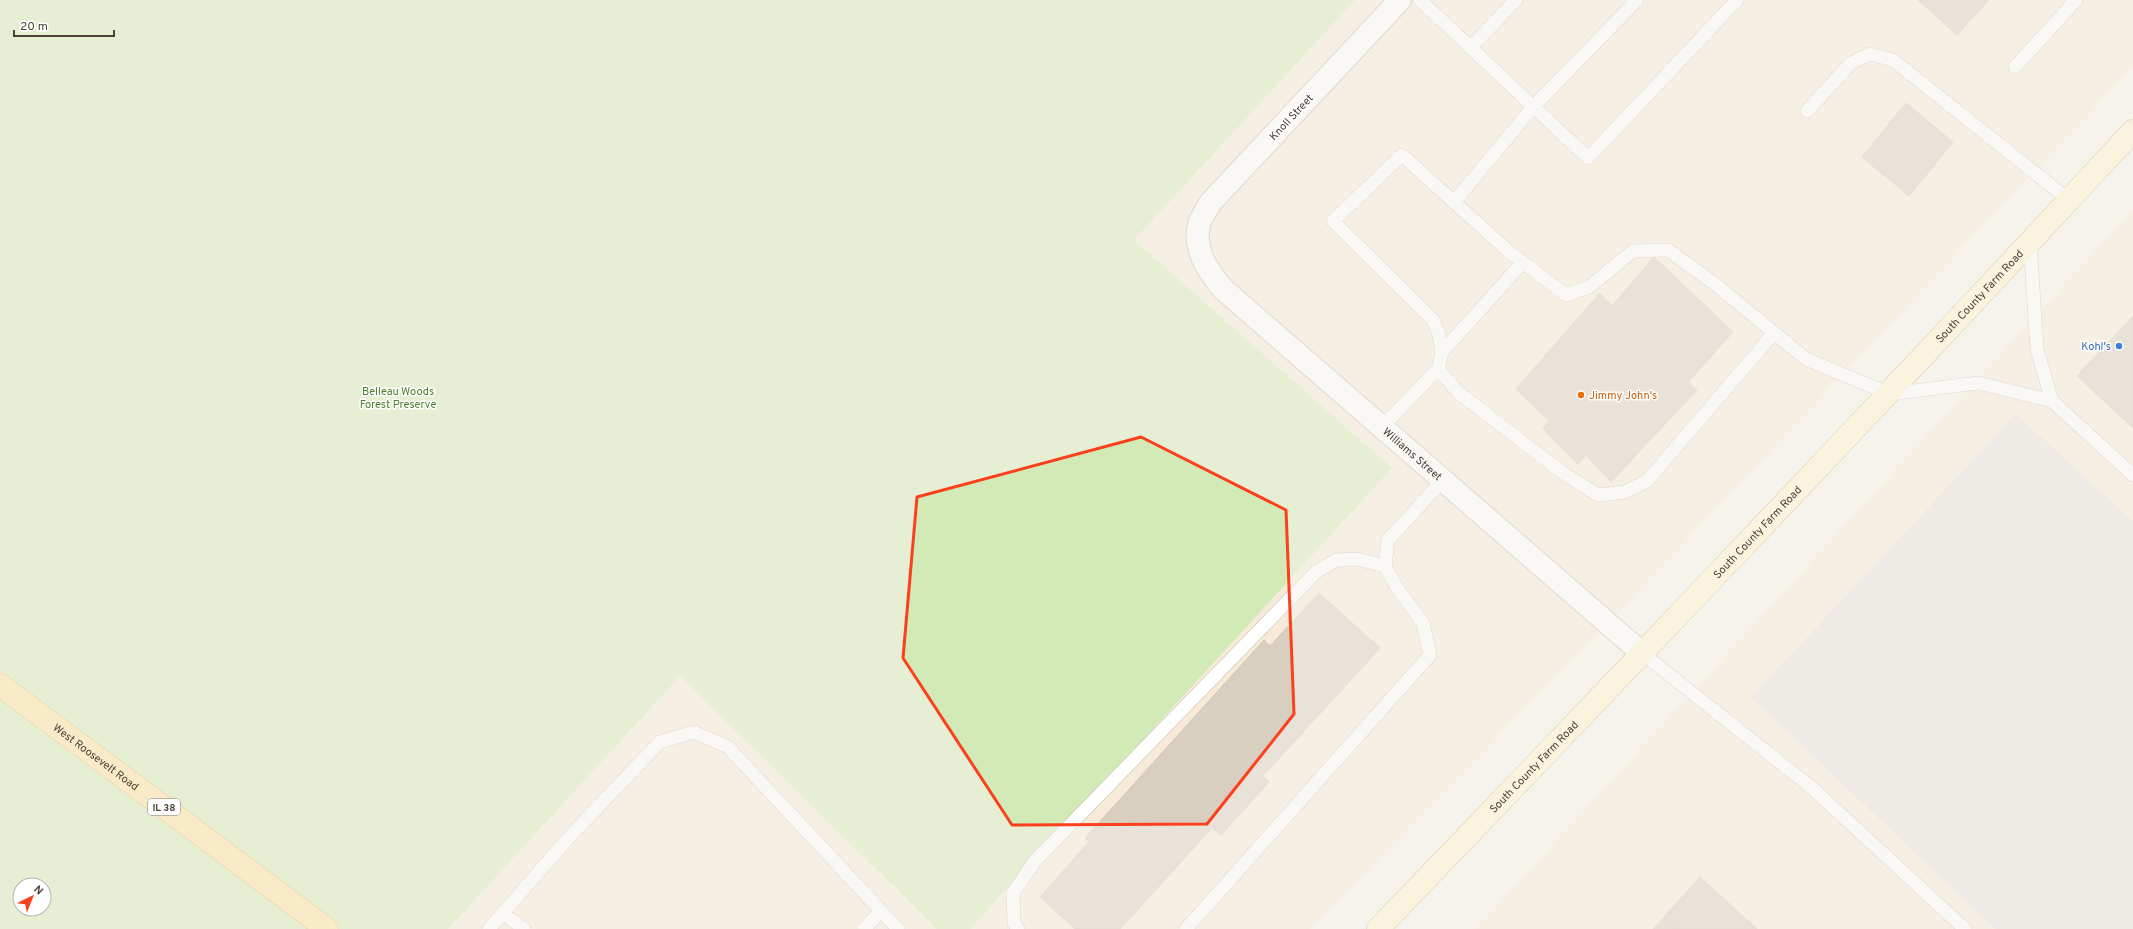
<svg xmlns="http://www.w3.org/2000/svg" width="2133" height="929" font-family="Overpass,sans-serif">
  <style>
    .commercial { fill: #f7ead8 }
    .green { fill: #d2eab5; fill-rule: evenodd }
    .parking { fill: #e5e3e0 }
    .building { fill: #d8cfc1; stroke: #d3c7b4 }
    .lines { fill: none; stroke-linecap: round; stroke-linejoin: round }
    .lane-casing { stroke: #c2bbae; stroke-width: 14 }
    .street-casing { stroke: #c2bbae; stroke-width: 24 }
    .secondary-casing { stroke: #d6c79b; stroke-width: 24 }
    .primary-casing { stroke: #e6c16a; stroke-width: 24 }
    .lane { stroke: #fff; stroke-width: 13 }
    .street { stroke: #fff; stroke-width: 22 }
    .secondary { stroke: #fff3cd; stroke-width: 22 }
    .primary { stroke: #ffe39c; stroke-width: 22 }
    .marked { fill: none; stroke: #fc3f1d; stroke-width: 3; stroke-linejoin: round }
    .shop-dot { fill: #3f7fe0; stroke: #fff; stroke-width: 1.5 }
    .food-dot { fill: #e8710a; stroke: #fff; stroke-width: 1.5 }
    .labels { text-anchor: middle; stroke-width: 3; stroke-linejoin: round; paint-order: stroke }
    .shield { fill: #fff; stroke: #817c74; stroke-width: 1 }
    .shield-label { font-size: 10px; font-weight: bold; fill: #4b4439 }
    .street-label { font-size: 11px; fill: #4b4439; stroke: #fff }
    .shop-label { font-size: 11px; fill: #366cbe; stroke: #fff; text-anchor: end }
    .park-label { font-size: 11px; fill: #4a7f2a; stroke: #fff }
    .food-label { font-size: 11px; fill: #c56008; stroke: #fff; text-anchor: start }
  </style>
  <rect width="100%" height="100%" fill="#f6f3ec"/>
  <path class="commercial" d="M1355 0H2133V67L1591 641 1310 929H970L1392 468 1134 240Z
    M2133 210V929H1476Z
    M680 676 937 929H448Z"/>
  <path class="green" d="M0 0H1355L1134 240 1392 468 970 929H937L680 676 448 929H0ZM20 885H44V909H20Z"/>
  <path class="parking" d="M2016 414 2133 521V929H1995L1751 697Z"/>
  <path class="building" d="M1918 0H1989L1957 35Z
    M1906 103 1953 142 1909 196 1862 157Z
    M1654 257 1733 332 1688 382 1697 390 1611 482 1586 455 1578 464 1543 429 1549 421 1516 389 1600 293 1612 306Z
    M2133 316V428L2077 376Z
    M1319 593 1380 648 1263 776 1269 782 1221 835 1212 828 1120 929H1075L1040 897 1089 842 1085 838 1264 640 1270 646Z
    M1700 877 1757 929H1677L1664 917Z
    M1664 917 1677 929H1653Z"/>
  <g class="lines">
    <defs>
      <path id="lane" d="M1420 0 1588 158 1737 0
        M1470 48 1516 0
        M2015 67 2076 0
        M1807 111 1851 63 1870 54 1893 60 2069 200
        M1454 202 1533 107 1637 0
        M1442 352 1523 262
        M1438 369 1459 393 1563 473 1598 495 1625 492 1647 481 1774 333
        M2052 401 2133 475
        M1382 427 1438 369 1442 352 1439 334 1433 320 1333 221 1402 155 1507 250 1566 295 1589 287 1633 251 1668 250 1715 284 1806 359 1890 394 1978 383 2052 401 2037 349 2030 243
        M1643 654 1811 787 1965 929
        M503 913 524 929
        M489 929 571 835 660 742 694 732 728 747 898 929
        M864 929 881 911
        M1018 929 1014 923 1013 893 1035 861 1317 571 1337 560 1357 559 1385 566
        M1186 929 1430 655 1423 623 1397 588 1385 566 1388 540 1443 480"/>
      <g id="street">
        <path id="s1" d="M1400 0 1211 202C1207 209 1201 217 1199 224 1193 250 1208 271 1223 289L1643 654"/>
      </g>
      <g id="secondary">
        <path id="s2" d="M1378 929C1632 665 1884 400 2133 131"/>
      </g>
      <g id="primary">
        <path id="s3" d="M0 685 327 929"/>
      </g>
    </defs>
    <use href="#lane" class="lane-casing"/>
    <use href="#street" class="street-casing"/>
    <use href="#secondary" class="secondary-casing"/>
    <use href="#primary" class="primary-casing"/>
    <use href="#lane" class="lane"/>
    <use href="#street" class="street"/>
    <use href="#secondary" class="secondary"/>
    <use href="#primary" class="primary"/>
  </g>
  <path d="M0 0H2133V929H0ZM1141 437 1286 510 1294 714 1207 824 1012 825 903 658 917 497Z" fill="#f6f3ec" fill-opacity=".55" fill-rule="evenodd"/>
  <path class="marked" d="M1141 437 1286 510 1294 714 1207 824 1012 825 903 658 917 497Z"/>
  <circle class="shop-dot" cx="2119" cy="346" r="4"/>
  <circle class="food-dot" cx="1581" cy="395" r="4"/>
  <g class="labels">
    <rect class="shield" x="148" y="799" width="32" height="16" rx="3"/>
    <g class="shield-label">
      <text x="164" y="811">IL 38</text>
    </g>
    <g class="street-label">
      <text transform="translate(1291 117) rotate(-47)" y="4">Knoll Street</text>
      <text dy="4" stroke="none"><textPath href="#s2" startOffset="873">South County Farm Road</textPath></text>
      <text dy="4" stroke="none"><textPath href="#s1" startOffset="625">Williams Street</textPath></text>
      <text dy="4" stroke="none"><textPath href="#s2" startOffset="549">South County Farm Road</textPath></text>
      <text dy="4" stroke="none"><textPath href="#s3" startOffset="120">West Roosevelt Road</textPath></text>
      <text dy="4" stroke="none"><textPath href="#s2" startOffset="225">South County Farm Road</textPath></text>
    </g>
    <g class="shop-label">
      <text x="2111" y="350">Kohl's</text>
    </g>
    <g class="park-label">
      <text x="398" y="395">Belleau Woods<tspan x="398" dy="13">Forest Preserve</tspan></text>
    </g>
    <g class="food-label">
      <text x="1589" y="399">Jimmy John's</text>
    </g>
  </g>
  <g transform="translate(32 897) rotate(43)"><circle r="19" fill="#ffffff" stroke="#b7b4b0"/>
  <path d="M0-3L7 15L0 10L-7 15Z" fill="#fc3f1d"/>
  <text y="-6" font-size="11" font-weight="bold" text-anchor="middle" fill="#4b4439">N</text>
  </g>
  <path d="M14 30v6h100v-6" fill="none" stroke="#4b4439" stroke-width="2"/>
  <text x="20" y="30" font-size="12" fill="#4b4439" stroke="#ffffff" stroke-width="3" paint-order="stroke">20 m</text>
</svg>
